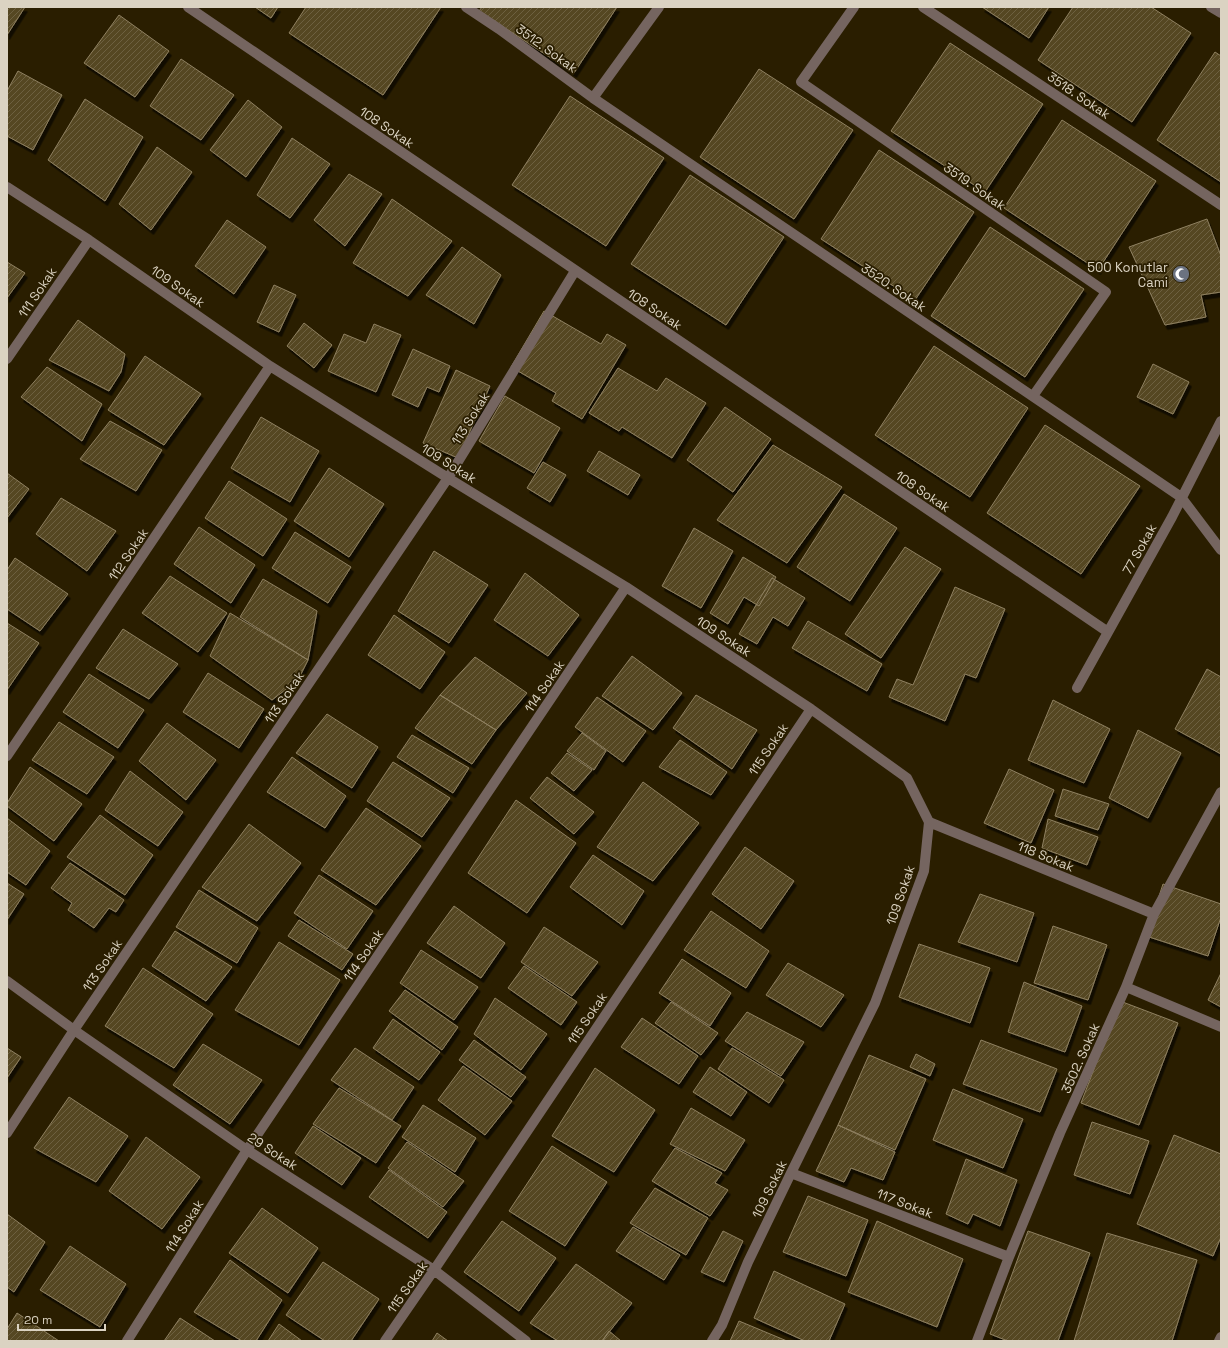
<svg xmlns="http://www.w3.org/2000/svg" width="1228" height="1348" font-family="'Space Grotesk',sans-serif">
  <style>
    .building { fill: url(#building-hatch); stroke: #8f8161; filter: url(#shadow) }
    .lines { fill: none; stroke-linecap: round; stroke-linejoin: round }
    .minor { stroke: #756560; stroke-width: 10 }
    .labels { text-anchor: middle; stroke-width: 3.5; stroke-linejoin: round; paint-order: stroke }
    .street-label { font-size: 13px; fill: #dbd3c2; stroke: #2a1e00 }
    .poi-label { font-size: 13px; fill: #dbd3c2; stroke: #2a1e00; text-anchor: end }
  </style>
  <defs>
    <pattern id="building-hatch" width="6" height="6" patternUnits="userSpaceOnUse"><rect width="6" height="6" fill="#554622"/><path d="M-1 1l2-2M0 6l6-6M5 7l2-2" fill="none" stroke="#6d6040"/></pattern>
    <filter id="shadow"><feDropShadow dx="2.5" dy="4.5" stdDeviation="0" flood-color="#0009"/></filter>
  </defs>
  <rect width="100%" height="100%" fill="#2a1e00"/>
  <path class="building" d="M7 7H25L7 35Z
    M255 7H278L271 18Z
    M306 7H441L383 95 289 33Z
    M482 7H617L574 73 479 11Z
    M982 7H1049L1029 38Z
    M1073 7H1151L1191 33 1132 122 1038 60Z
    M119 15 169 51 135 97 84 63Z
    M950 43 1043 104 985 192 891 131Z
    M1215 52 1221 56V182L1157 140Z
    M181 59 234 95 201 140 150 106Z
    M759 69 853 130 794 219 700 157Z
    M18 71 62 95 33 150 7 136V91Z
    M570 96 664 158 606 246 512 185Z
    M85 99 143 137 105 201 48 160Z
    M248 100 282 127 246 177 210 150Z
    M1062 120 1156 181 1098 270 1004 208Z
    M292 138 330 164 290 218 257 195Z
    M157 147 192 172 151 230 119 204Z
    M879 150 974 212 915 300 821 239Z
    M349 174 382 194 345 246 314 220Z
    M690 175 784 237 726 325 631 264Z
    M392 199 452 241 408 296 353 263Z
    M1207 219 1221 256V292L1201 295 1206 317 1165 325 1129 247Z
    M227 220 266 247 234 294 195 266Z
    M990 227 1084 289 1025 377 931 316Z
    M462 247 501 275 474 324 426 295Z
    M7 262 25 273 7 298Z
    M274 285 296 295 279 332 257 322Z
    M544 311 601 344 607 334 626 345 582 419 552 401 556 393 511 367Z
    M78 320 125 354 121 372 109 391 49 360Z
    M304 323 332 345 314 368 287 346Z
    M374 324 401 335 376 392 328 371 344 334 366 343Z
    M934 346 1028 408 970 497 875 435Z
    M413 349 450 366 439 392 427 387 418 407 392 395Z
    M145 356 201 394 164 445 108 410Z
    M1153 364 1189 382 1173 414 1137 397Z
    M47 367 102 404 82 441 21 397Z
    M618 368 657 391 666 378 706 403 672 458 622 427 619 431 589 413Z
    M456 370 490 386 458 458 423 443Z
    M505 396 560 428 534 473 479 441Z
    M725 407 771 439 733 492 687 460Z
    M261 417 319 451 290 502 231 468Z
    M110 421 162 450 136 491 80 459Z
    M1045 425 1140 486 1081 574 987 513Z
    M773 445 842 487 787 563 717 520Z
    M599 451 640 475 628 495 587 471Z
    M543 462 566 475 550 502 527 488Z
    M329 468 384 504 349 557 294 521Z
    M7 473 29 489 7 518Z
    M229 481 287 519 263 556 205 518Z
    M844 494 897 528 850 601 797 567Z
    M61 498 116 531 87 571 36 534Z
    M199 527 255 565 231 603 174 564Z
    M694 528 733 551 701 608 662 586Z
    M295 532 351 567 328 603 272 568Z
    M905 547 941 569 881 658 845 634Z
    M434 551 488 585 449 643 398 611Z
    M743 557 776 577 759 606 744 597 728 624 710 613Z
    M15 558 68 594 40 631 7 609V570Z
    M525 573 579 615 548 656 494 620Z
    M170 576 227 613 198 652 142 613Z
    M772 578 805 598 788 626 773 617 757 644 739 634Z
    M263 579 317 611 308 660 240 617Z
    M955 587 1005 609 976 678 965 674 945 721 889 697 897 679 913 685Z
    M230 613 308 660 298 680 272 700 210 656Z
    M394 615 445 652 420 689 368 655Z
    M808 621 882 664 867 691 792 648Z
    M7 623 39 643 7 690Z
    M123 629 178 664 149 699 96 668Z
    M632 656 682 693 653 730 602 696Z
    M475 657 527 693 496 730 440 695Z
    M1207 669 1221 677V754L1175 729Z
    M208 673 264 709 239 748 183 712Z
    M89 674 144 710 118 748 63 712Z
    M440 695 496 730 472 764 415 728Z
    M696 695 757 730 732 769 673 728Z
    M597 697 646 731 623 762 575 727Z
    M1053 700 1110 729 1084 783 1028 760Z
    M327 714 378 747 352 788 296 753Z
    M59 722 114 757 87 794 32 760Z
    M167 723 216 760 186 800 139 761Z
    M1138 730 1181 753 1148 818 1109 798Z
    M582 733 606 751 594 770 567 751Z
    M412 735 469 768 453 793 397 757Z
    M680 740 727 772 711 795 659 767Z
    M567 753 592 770 574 791 551 773Z
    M292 757 346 796 325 828 267 792Z
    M393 762 450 798 422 837 367 801Z
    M30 767 82 804 54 841 7 806V803Z
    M1009 769 1054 790 1031 843 984 823Z
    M130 771 183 812 158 846 105 810Z
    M547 777 594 812 574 834 530 798Z
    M643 782 699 823 653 881 597 847Z
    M1063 789 1109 804 1098 830 1055 816Z
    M516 800 576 843 527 913 468 873Z
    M366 808 421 846 376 905 321 870Z
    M100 815 153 855 125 895 67 857Z
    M7 818 50 851 26 885 7 872Z
    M1048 819 1098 837 1087 865 1042 848Z
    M249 824 301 863 257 921 202 887Z
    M745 847 794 881 761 929 712 894Z
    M593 855 644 891 622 925 570 887Z
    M70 863 124 900 116 912 109 908 94 928 68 910 72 903 51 888Z
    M319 875 373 911 347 949 294 913Z
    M7 883 24 894 7 920Z
    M1163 884 1221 904V917L1208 956 1146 936Z
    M199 890 258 928 237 963 176 927Z
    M980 894 1034 913 1017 962 958 942Z
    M454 906 505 943 481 978 427 943Z
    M711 911 769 951 746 988 684 950Z
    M299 920 353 954 342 970 288 936Z
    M1053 926 1107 945 1088 1000 1034 983Z
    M544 927 598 962 572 996 521 962Z
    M175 931 232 967 206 1001 152 966Z
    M279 942 340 980 299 1045 235 1010Z
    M919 944 990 968 970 1023 899 997Z
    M421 950 478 987 454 1020 400 983Z
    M682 959 731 993 710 1026 659 993Z
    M788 963 844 995 821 1027 766 995Z
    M524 966 577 1002 561 1025 508 988Z
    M143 968 213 1014 174 1068 105 1026Z
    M1221 973V1007L1208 1000Z
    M1024 982 1082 1006 1065 1052 1008 1032Z
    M405 990 458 1027 442 1050 389 1011Z
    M495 998 547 1034 521 1070 474 1034Z
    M1120 1001 1178 1023 1139 1125 1081 1103Z
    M671 1002 718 1033 701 1055 655 1023Z
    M747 1012 804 1042 781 1076 725 1041Z
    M642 1018 698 1056 679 1084 621 1047Z
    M393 1019 440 1052 419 1080 373 1048Z
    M474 1040 526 1077 511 1097 459 1060Z
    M981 1040 1057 1069 1040 1112 963 1084Z
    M203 1044 262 1080 230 1124 173 1085Z
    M7 1048 21 1057 7 1078Z
    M355 1048 414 1087 392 1120 331 1080Z
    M732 1048 784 1080 769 1103 718 1069Z
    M916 1054 935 1064 930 1076 910 1067Z
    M869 1055 926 1079 895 1150 838 1125Z
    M463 1066 512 1101 485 1135 438 1100Z
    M710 1067 747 1092 731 1116 693 1092Z
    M595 1068 655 1110 614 1172 552 1136Z
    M339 1088 401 1126 376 1163 313 1124Z
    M953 1089 1023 1119 1003 1168 933 1140Z
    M69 1097 128 1136 96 1182 34 1148Z
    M423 1105 476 1138 455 1172 402 1137Z
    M691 1108 745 1140 725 1171 670 1144Z
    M1092 1122 1149 1141 1130 1194 1074 1175Z
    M838 1125 895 1152 883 1180 851 1168 844 1182 816 1171Z
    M313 1126 361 1158 342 1185 295 1153Z
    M1174 1135 1221 1154V1237L1213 1256 1137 1224Z
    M146 1137 200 1177 162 1229 109 1191Z
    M407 1142 464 1181 443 1207 388 1168Z
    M552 1146 607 1182 565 1246 509 1211Z
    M675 1148 722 1173 715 1183 728 1190 710 1216 652 1181Z
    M966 1159 1017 1180 1000 1226 973 1214 968 1224 946 1214Z
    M389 1170 447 1212 428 1238 369 1197Z
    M655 1188 708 1218 686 1255 630 1223Z
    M808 1196 868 1220 846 1276 783 1252Z
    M262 1208 318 1248 288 1293 229 1253Z
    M7 1214 45 1242 14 1292 7 1287Z
    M502 1221 556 1258 519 1311 464 1272Z
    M877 1221 963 1259 937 1327 848 1292Z
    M633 1227 680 1255 664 1280 616 1251Z
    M723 1231 743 1241 724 1282 701 1272Z
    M1028 1231 1090 1253 1058 1341H1008L990 1334Z
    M1107 1233 1197 1260 1172 1341H1074Z
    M70 1246 126 1284 100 1327 40 1290Z
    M230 1260 282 1300 256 1341H242L194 1312Z
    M323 1262 379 1299 351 1341H325L286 1315Z
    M576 1264 632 1303 602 1341H558L530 1323Z
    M774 1271 845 1304 829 1341H805L754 1318Z
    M17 1313 59 1341H7V1329Z
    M180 1318 215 1341H164Z
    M739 1321 787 1341H730Z
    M279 1324 302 1341H268Z
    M609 1331 621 1341H602Z
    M437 1333 448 1341H432Z"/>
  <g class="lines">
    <path class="minor" d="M188 7 1108 632
      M466 7 499 29 593 98 1181 497 1221 550
      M854 7 801 82 1106 292 1033 396
      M923 7 1221 205
      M1211 7 1221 13
      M593 98 659 7
      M7 187 89 240 270 366 448 478 626 587 811 709 907 778 929 822 924 871 875 1003 791 1173 748 1262 722 1325 712 1341
      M7 359 89 240
      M1077 688 1172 517 1221 421
      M7 756 270 366
      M929 822 1154 914
      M7 981 74 1030 247 1150 434 1270 526 1341
      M1126 987 1221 1027
      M7 1133 74 1030 448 478 575 271
      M791 1173 1009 1257
      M127 1341 247 1150 626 587
      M385 1341 434 1270 811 709
      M977 1341 1009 1257 1060 1133 1126 987 1154 914 1221 792
      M1219 1341 1221 1337"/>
  </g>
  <defs>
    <symbol id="mosque-disc" viewBox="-11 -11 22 22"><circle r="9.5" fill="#6b7280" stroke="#2a1e00"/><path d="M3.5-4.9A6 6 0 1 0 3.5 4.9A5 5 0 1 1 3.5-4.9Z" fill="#fff"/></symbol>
  </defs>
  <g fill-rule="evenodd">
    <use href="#mosque-disc" x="1171" y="264" width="20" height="20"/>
  </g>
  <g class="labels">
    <g class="street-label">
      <text transform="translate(547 48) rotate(36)" y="5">3512. Sokak</text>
      <text transform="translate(1079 95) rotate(34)" y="5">3518. Sokak</text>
      <text transform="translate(387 127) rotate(34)" y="5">108 Sokak</text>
      <text transform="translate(975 186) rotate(35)" y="5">3519. Sokak</text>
      <text transform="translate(178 286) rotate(35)" y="5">109 Sokak</text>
      <text transform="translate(894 287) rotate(34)" y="5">3520. Sokak</text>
      <text transform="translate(37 292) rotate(-56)" y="5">111 Sokak</text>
      <text transform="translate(655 309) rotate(34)" y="5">108 Sokak</text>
      <text transform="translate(470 418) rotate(-58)" y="5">113 Sokak</text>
      <text transform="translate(449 463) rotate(32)" y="5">109 Sokak</text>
      <text transform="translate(923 491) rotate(34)" y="5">108 Sokak</text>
      <text transform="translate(1139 549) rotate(-61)" y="5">77 Sokak</text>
      <text transform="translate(128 554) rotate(-56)" y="5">112 Sokak</text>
      <text transform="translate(724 636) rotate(33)" y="5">109 Sokak</text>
      <text transform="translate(544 686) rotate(-56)" y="5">114 Sokak</text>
      <text transform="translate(284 697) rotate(-56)" y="5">113 Sokak</text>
      <text transform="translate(768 749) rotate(-56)" y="5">115 Sokak</text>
      <text transform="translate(1046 856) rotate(22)" y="5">118 Sokak</text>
      <text transform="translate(900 895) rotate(-71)" y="5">109 Sokak</text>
      <text transform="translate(363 955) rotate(-56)" y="5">114 Sokak</text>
      <text transform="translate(102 965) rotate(-56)" y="5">113 Sokak</text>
      <text transform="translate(587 1018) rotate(-56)" y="5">115 Sokak</text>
      <text transform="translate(1080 1058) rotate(-66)" y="5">3502. Sokak</text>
      <text transform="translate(273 1151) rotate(33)" y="5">29 Sokak</text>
      <text transform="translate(769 1189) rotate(-64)" y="5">109 Sokak</text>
      <text transform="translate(905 1203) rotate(21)" y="5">117 Sokak</text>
      <text transform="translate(184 1226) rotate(-58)" y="5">114 Sokak</text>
      <text transform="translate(407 1287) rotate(-55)" y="5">115 Sokak</text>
    </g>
    <g class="poi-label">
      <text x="1168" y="272">500 Konutlar<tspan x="1168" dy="15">Cami</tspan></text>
    </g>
  </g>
  <rect width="1228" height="1348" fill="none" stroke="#dbd3c2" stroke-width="16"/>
  <path d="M18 1324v6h87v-6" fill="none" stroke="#dbd3c2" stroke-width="2"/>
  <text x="24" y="1324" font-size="12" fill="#dbd3c2" stroke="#2a1e00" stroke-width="3" paint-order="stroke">20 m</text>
</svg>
